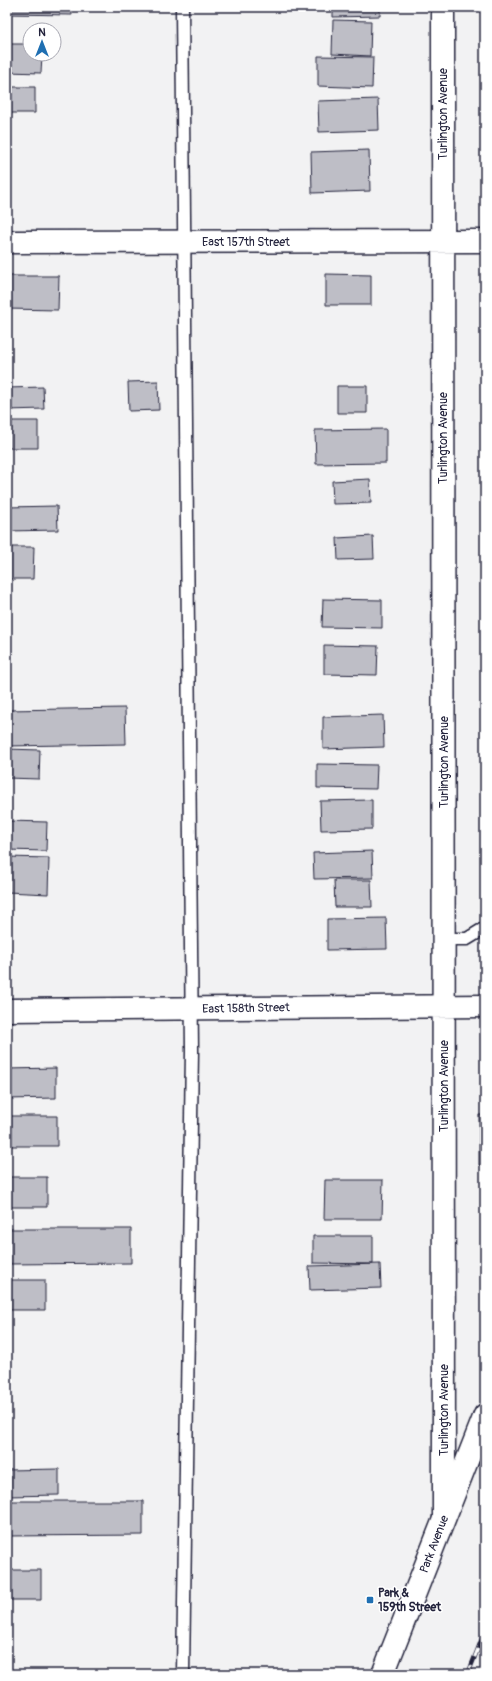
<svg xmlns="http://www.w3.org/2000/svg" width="492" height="1681" font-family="Pangolin,sans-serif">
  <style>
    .building { fill: #bebec6; stroke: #22223b }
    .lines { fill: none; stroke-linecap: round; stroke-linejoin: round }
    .service-casing { stroke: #22223b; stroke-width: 15 }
    .minor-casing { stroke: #22223b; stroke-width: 25 }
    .tertiary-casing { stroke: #22223b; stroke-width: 25 }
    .service { stroke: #fff; stroke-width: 12 }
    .minor { stroke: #fff; stroke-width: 22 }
    .tertiary { stroke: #fff; stroke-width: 22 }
    .rail-casing { stroke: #22223b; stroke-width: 4.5 }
    .rail { stroke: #fff; stroke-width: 3; stroke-dasharray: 9; stroke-linecap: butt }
    .poi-dot { fill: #1f6fb2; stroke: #fff; stroke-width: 1.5 }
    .labels { text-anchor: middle; stroke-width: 3; stroke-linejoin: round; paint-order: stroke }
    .street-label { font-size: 12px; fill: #22223b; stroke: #fff }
    .poi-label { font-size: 12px; font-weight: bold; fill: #22223b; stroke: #fff; text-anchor: start }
  </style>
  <rect width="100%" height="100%" fill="#f2f2f3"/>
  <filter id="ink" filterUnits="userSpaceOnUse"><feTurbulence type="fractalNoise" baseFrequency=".025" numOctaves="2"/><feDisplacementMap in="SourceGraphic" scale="8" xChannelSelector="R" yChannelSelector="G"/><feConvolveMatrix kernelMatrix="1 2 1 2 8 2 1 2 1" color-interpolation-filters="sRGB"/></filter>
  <g filter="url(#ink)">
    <path class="building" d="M7 7H72V15L7 14Z
      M333 7H380V16L333 17Z
      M333 20 371 21 370 56 332 54Z
      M7 44H30V54H42L41 73 7 72Z
      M318 56 373 57 372 88 318 86Z
      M7 87H35V113H7Z
      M378 99 379 130 319 132 318 101Z
      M369 150 370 191 312 193 311 152Z
      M326 274 371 275V305H326Z
      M7 276H59L58 310 7 309Z
      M158 381 159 410 129 411 128 382Z
      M337 386H367V413H337Z
      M43 387 44 409 7 410V388Z
      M7 421H38V448H7Z
      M386 429V463L316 464 315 430Z
      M370 479 371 503 333 504 332 481Z
      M57 506 58 530 7 531V507Z
      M373 536 374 559 338 560 337 538Z
      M7 547H34L33 579H7Z
      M323 599 382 600V628L322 627Z
      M324 645 378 646 377 675 324 674Z
      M125 708 126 744 7 746V710Z
      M383 715 384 747 323 749V717Z
      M7 749 40 750 39 779 7 778Z
      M317 764 377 765 376 789 317 788Z
      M372 800V829L321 830 320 801Z
      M7 821 47 822 46 851 7 850Z
      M372 851 373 878 314 879 313 853Z
      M7 857 49 858 48 894 7 892Z
      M334 880H371L372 907H335Z
      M386 918 387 949 327 950V919Z
      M56 1068V1098L7 1099V1069Z
      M479 1115H485V1165H479Z
      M7 1116H57V1146H7Z
      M7 1177H47V1207H7Z
      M325 1180H383L382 1219H324Z
      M7 1229H131V1263L7 1264Z
      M313 1236H373V1264L313 1263Z
      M380 1264 381 1288 310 1290 309 1266Z
      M7 1280H45V1310H7Z
      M59 1469V1495L7 1496V1470Z
      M7 1501H143V1535L7 1536Z
      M7 1570H41V1600H7Z"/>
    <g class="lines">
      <defs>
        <path id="service" d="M182 7 192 1051 183 1674
          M444 939H467L485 928"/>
        <path id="minor" d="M443 7 444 1517
          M7 242 485 241
          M7 1010 485 1006"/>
        <path id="tertiary" d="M383 1674 485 1415"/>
      </defs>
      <use href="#service" class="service-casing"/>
      <use href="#minor" class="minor-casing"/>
      <use href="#tertiary" class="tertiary-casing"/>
      <use href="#service" class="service"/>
      <use href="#minor" class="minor"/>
      <use href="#tertiary" class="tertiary"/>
      <defs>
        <path id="rail" d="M468 1674 485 1631"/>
      </defs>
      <use href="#rail" class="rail-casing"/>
      <use href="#rail" class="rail"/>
    </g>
  </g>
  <rect class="poi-dot" x="366" y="1596" width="8" height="8" rx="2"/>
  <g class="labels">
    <g class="street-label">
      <text transform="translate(443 114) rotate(-90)" y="4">Turlington Avenue</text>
      <text x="246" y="246">East 157th Street</text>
      <text transform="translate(443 438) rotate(-90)" y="4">Turlington Avenue</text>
      <text transform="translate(444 762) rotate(-90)" y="4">Turlington Avenue</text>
      <text transform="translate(246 1008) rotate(-1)" y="4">East 158th Street</text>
      <text transform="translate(444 1086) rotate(-90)" y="4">Turlington Avenue</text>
      <text transform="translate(444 1410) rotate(-90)" y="4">Turlington Avenue</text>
      <text transform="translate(434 1544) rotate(-69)" y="4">Park Avenue</text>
    </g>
    <g class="poi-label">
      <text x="378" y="1597">Park &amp;<tspan x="378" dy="14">159th Street</tspan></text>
    </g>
  </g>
  <rect width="492" height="1681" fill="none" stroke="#fff" stroke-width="24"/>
  <rect x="12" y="12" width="468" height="1657" fill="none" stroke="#22223b" stroke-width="1.5" filter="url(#ink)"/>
  <g transform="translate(42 42)"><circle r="19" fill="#ffffff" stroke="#a7a7b1"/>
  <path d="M0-3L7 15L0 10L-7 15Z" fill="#1f6fb2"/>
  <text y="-6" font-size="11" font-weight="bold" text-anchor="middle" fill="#22223b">N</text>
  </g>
</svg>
